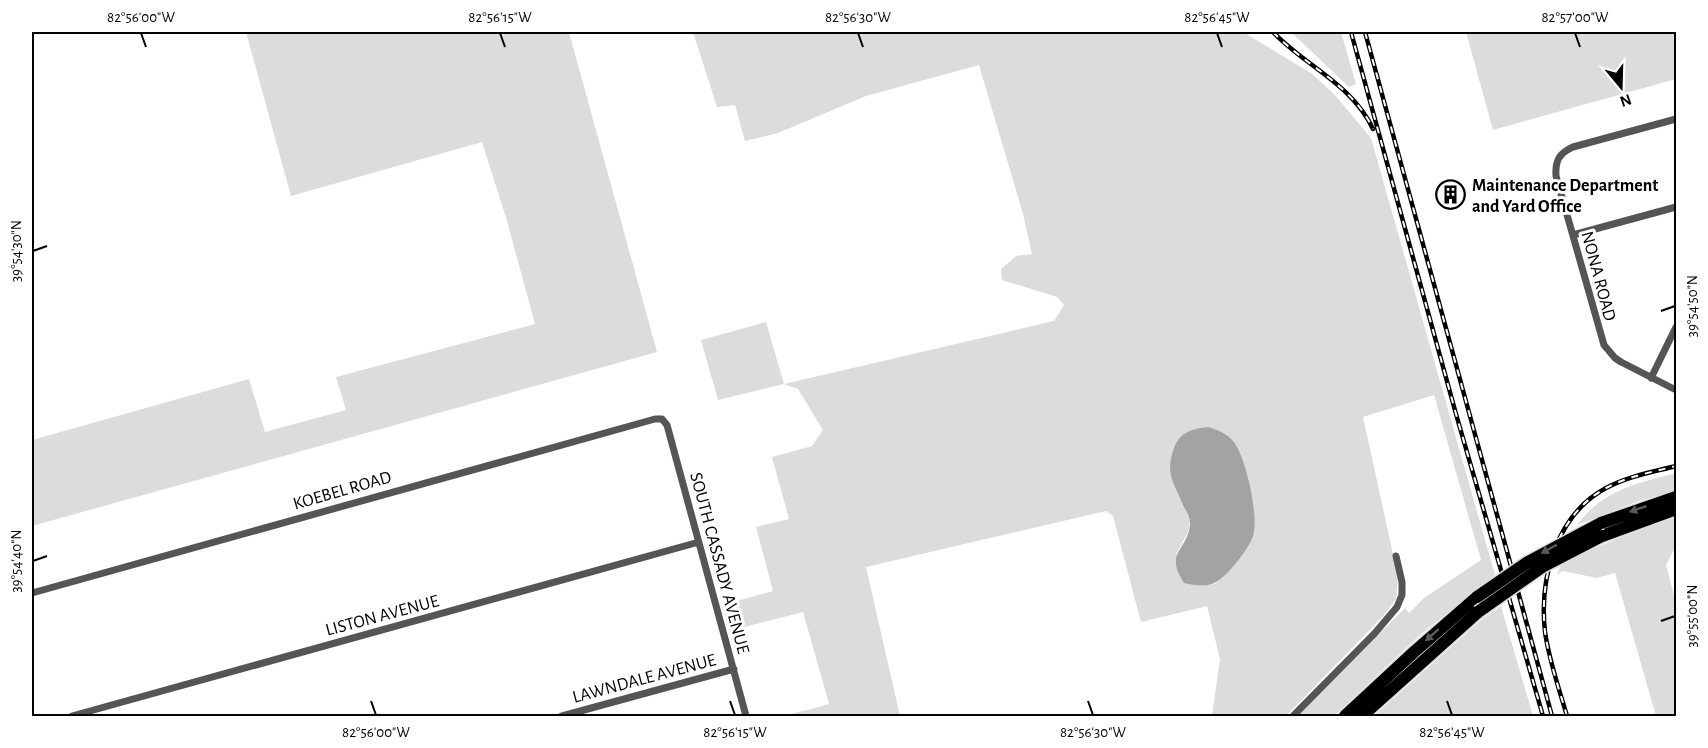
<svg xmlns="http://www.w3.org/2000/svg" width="1708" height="748" font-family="'Alegreya Sans',sans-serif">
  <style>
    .green { fill: #dcdcdc; fill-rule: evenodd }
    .water { fill: #a3a3a3 }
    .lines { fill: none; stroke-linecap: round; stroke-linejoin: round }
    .motorway-casing { stroke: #dbdbdb; stroke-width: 15 }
    .minor { stroke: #555; stroke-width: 7 }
    .motorway { stroke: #000; stroke-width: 12 }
    .rail-casing { stroke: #000; stroke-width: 4.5 }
    .rail { stroke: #fff; stroke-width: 2; stroke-dasharray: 7; stroke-linecap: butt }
    .motorway-bridge-casing { stroke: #dbdbdb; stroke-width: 15; stroke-linecap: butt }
    .motorway-bridge { stroke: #000; stroke-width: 12 }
    .oneway { fill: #595959 }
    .ticks { fill: none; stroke: #000; stroke-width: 2 }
    .labels { text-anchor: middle; stroke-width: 6; stroke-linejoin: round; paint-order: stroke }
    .poi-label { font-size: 18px; font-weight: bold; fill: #000; stroke: #fff; text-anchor: start }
    .street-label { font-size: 18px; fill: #000; stroke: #fff }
    .neatline { fill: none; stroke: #000; stroke-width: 2 }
    .ticks-label { font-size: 15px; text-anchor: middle; fill: #000 }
  </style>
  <rect width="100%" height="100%" fill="#fff"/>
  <path class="green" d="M246 32H569L657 352 32 526V440L249 379 265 432 346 410 336 377 535 324 507 221 482 142 291 196Z
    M693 32H1243L1311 73 1335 95 1371 138 1495 575 1420 635 1334 716H1298L1405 608 1409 613 1424 598 1481 560 1434 395 1363 417 1398 577 1396 599 1384 615 1286 716H1212L1220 659 1207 606 1141 622 1113 516 1106 511 866 567 900 716H784L829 704 803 612 729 631 722 605 773 591 756 527 789 519 772 457 812 446 823 430 798 389 784 384 718 400 701 340 766 322 784 384 1054 321 1064 305 1057 297 1002 280 1001 269 1016 256 1032 254 1023 214 979 65 866 96 778 133 745 141 735 105 717 107ZM1172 479 1237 562 1215 584 1200 586 1176 554 1188 532 1190 520Z
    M1291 32H1341L1356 84 1349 87Z
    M1466 32H1676V79L1493 130Z
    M1676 473V490L1636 502 1577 525C1604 489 1636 484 1676 473Z
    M1676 517V546L1666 565 1676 603V716H1656L1615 573 1597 578 1562 571 1557 575 1561 563 1621 537Z
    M1501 606 1533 716H1374L1482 619Z"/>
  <path class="water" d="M1208 427C1219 430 1231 435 1237 447 1247 465 1259 517 1253 536 1249 549 1224 581 1212 584 1202 587 1194 585 1184 583 1163 551 1189 550 1190 523 1190 517 1186 511 1183 505 1173 481 1165 474 1174 448 1180 432 1192 429 1208 427Z"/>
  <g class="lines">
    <defs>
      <path id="motorway" d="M1601 523 1676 497
        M1602 536 1676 509
        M1345 716 1414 652 1477 597
        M1362 716 1478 612"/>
    </defs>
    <use href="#motorway" class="motorway-casing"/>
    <path class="minor" d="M1676 119 1573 147C1559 153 1555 161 1556 176L1604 345 1615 358 1621 362 1676 390
      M1573 235 1676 207
      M1651 378 1676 327
      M32 593 655 419H662L667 425 746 716
      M72 716 699 542
      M562 716 734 669
      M1293 716 1375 633 1397 607 1402 595V582L1396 556"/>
    <use href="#motorway" class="motorway"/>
    <defs>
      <path id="rail" d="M1273 32C1305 66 1352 84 1373 129
        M1351 32 1456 414 1543 716
        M1365 32 1552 716
        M1567 716C1559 689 1549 660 1545 632 1539 578 1556 515 1606 488 1628 476 1653 472 1676 466"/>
    </defs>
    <use href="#rail" class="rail-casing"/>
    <use href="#rail" class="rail"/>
    <defs>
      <path id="motorway-bridge" d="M1477 597 1528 562 1601 523
        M1478 612 1542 567 1602 536"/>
    </defs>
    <use href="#motorway-bridge" class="motorway-bridge-casing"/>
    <use href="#motorway-bridge" class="motorway-bridge"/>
  </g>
  <defs><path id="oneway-solid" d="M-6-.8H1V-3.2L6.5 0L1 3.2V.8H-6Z" transform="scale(1.5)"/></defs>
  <g class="oneway">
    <use href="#oneway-solid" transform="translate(1638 509) rotate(161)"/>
    <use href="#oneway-solid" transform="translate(1549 549) rotate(151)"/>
    <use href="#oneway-solid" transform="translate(1432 635) rotate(138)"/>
  </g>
  <path class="ticks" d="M141 33 146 47M500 33 505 47M858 33 863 47M1217 33 1222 47M1575 33 1580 47M33 251 47 246M1661 311 1675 306M33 561 47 556M1661 621 1675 616M371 701 376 715M730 701 735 715M1088 701 1093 715M1447 701 1452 715"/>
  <defs>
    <symbol id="building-ring" viewBox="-11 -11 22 22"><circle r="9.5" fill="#fff" stroke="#000" stroke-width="1.5"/><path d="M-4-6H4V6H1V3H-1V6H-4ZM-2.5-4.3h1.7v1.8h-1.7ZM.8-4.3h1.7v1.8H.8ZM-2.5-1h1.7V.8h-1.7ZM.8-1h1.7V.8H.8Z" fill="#000"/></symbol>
  </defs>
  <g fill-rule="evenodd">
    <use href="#building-ring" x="1434" y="178" width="33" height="33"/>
  </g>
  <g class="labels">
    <g class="poi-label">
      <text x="1472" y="191">Maintenance Department<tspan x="1472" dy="21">and Yard Office</tspan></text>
    </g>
    <g class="street-label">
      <text transform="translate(1599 276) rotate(75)" y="6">NONA ROAD</text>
      <text transform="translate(342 490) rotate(-16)" y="6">KOEBEL ROAD</text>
      <text transform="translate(720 563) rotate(75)" y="6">SOUTH CASSADY AVENUE</text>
      <text transform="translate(382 615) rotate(-15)" y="6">LISTON AVENUE</text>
      <text transform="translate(644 678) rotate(-15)" y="6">LAWNDALE AVENUE</text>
    </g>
  </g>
  <rect width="1708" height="748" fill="none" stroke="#ffffff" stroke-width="66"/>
  <g transform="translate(1621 87) rotate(161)" stroke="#ffffff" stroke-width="4.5" paint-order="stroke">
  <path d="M0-4.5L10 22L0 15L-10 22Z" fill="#000000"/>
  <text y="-9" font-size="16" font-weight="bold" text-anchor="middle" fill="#000000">N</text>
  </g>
  <rect x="33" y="33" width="1642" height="682" class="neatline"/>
  <g class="ticks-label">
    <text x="141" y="22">82°56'00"W</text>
    <text x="500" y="22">82°56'15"W</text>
    <text x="858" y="22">82°56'30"W</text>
    <text x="1217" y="22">82°56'45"W</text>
    <text x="1575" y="22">82°57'00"W</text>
    <text transform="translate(16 251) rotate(-90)" y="5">39°54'30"N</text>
    <text transform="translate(1692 306) rotate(-90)" y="5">39°54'50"N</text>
    <text transform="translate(16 561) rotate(-90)" y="5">39°54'40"N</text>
    <text transform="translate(1692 616) rotate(-90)" y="5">39°55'00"N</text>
    <text x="376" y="737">82°56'00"W</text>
    <text x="735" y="737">82°56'15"W</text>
    <text x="1093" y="737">82°56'30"W</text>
    <text x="1452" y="737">82°56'45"W</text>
  </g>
</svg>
